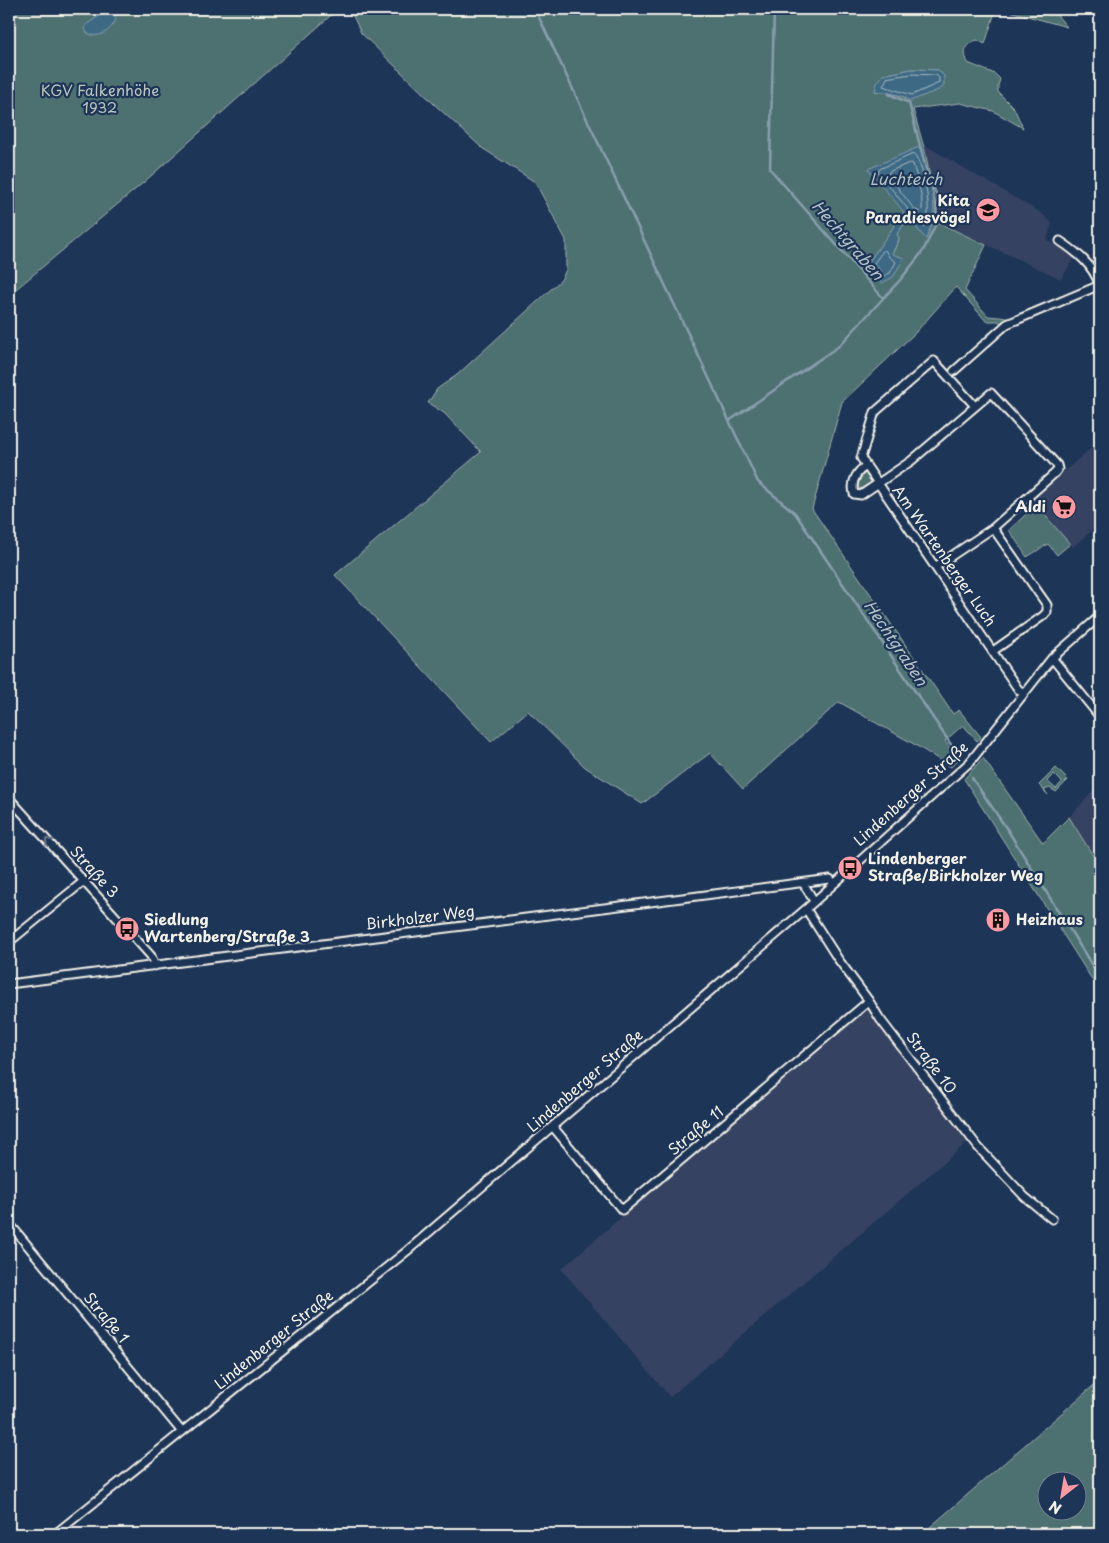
<svg xmlns="http://www.w3.org/2000/svg" width="1109" height="1543" font-family="'Playpen Sans',sans-serif">
  <style>
    .built { fill: #344362 }
    .green { fill: #4e7071; stroke: #a1b0ac; fill-rule: evenodd }
    .water { fill: #3e6985; stroke: #879fad }
    .lines { fill: none; stroke-linecap: round; stroke-linejoin: round }
    .shore { stroke: #abbbc0; stroke-width: 1 }
    .stream { stroke: #879fad; stroke-width: 2.5 }
    .minor-casing { stroke: #f4f1e8; stroke-width: 11 }
    .minor { stroke: #1d3557; stroke-width: 7 }
    .oneway { stroke: #68778a }
    .labels { text-anchor: middle; stroke-width: 4.5; stroke-linejoin: round; paint-order: stroke }
    .park-label { font-size: 15px; fill: #bac4be; stroke: #1d3557 }
    .poi-label { font-size: 15px; font-weight: bold; fill: #f4f1e8; stroke: #1d3557; text-anchor: start }
    .street-label { font-size: 15px; fill: #f4f1e8; stroke: #1d3557 }
    .water-label { font-size: 16px; font-style: italic; fill: #b4c1c5; stroke: #1d3557 }
  </style>
  <rect width="100%" height="100%" fill="#1d3557"/>
  <filter id="ink" filterUnits="userSpaceOnUse"><feTurbulence type="fractalNoise" baseFrequency=".02" numOctaves="2"/><feDisplacementMap in="SourceGraphic" scale="10" xChannelSelector="R" yChannelSelector="G"/><feConvolveMatrix kernelMatrix="1 2 1 2 8 2 1 2 1" color-interpolation-filters="sRGB"/></filter>
  <g filter="url(#ink)">
    <path class="built" d="M923 144 1041 213 1052 223 1047 240 1075 257 1061 279 939 223V196L927 163Z
      M1100 440V523L1073 547 1032 500Z
      M1100 784V867L1069 817Z
      M868 1005 903 1058 969 1141 670 1397 561 1269Z"/>
    <path class="green" d="M9 9H338L143 183 9 295Z
      M347 9H996L985 44 977 40C964 44 963 52 968 63L995 74 1000 79 998 86V92L1014 108 1023 128 993 111 960 103 913 109 925 151 939 223 986 245 965 290 988 316 1010 318 1001 324 999 321H986L956 287 916 332 842 402 812 509 953 714 959 710 981 737 977 741 963 725 945 741 958 760 951 767 912 743 839 702 743 789 710 753 642 804 585 767 528 711 491 742 335 575 481 452 444 413 428 403 437 389 457 375 561 280 566 270V240L535 182 482 148 434 104 361 33 354 18ZM912 69 938 70 910 101C900 93 887 93 875 91L883 75ZM918 147C929 177 941 209 926 238L908 218 897 234 899 240 892 254 868 263 904 212Z
      M1002 9H1052L1067 27Z
      M863 473 867 474 872 482 860 489 857 486Z
      M1036 505 1070 544 1057 555 1048 544 1027 557 1009 530Z
      M983 758 1043 843 1069 817 1100 867V992L964 779Z
      M1056 768 1068 780 1056 792 1050 788 1044 790 1048 795 1039 785ZM1054 774 1062 782 1056 789 1047 781Z
      M1100 1380V1534H922ZM1046 1480H1076V1510H1046Z"/>
    <path class="water" d="M108 10 112 12 116 19C112 30 99 40 87 33L85 29 86 25Z
      M912 69 938 70 944 76V85L941 89 910 101C900 93 887 93 875 91L877 83 883 75Z
      M919 147C926 169 937 196 933 220 932 226 928 233 926 239L908 218 897 234 899 239 892 254 904 258 893 277 882 283 868 263 904 212 868 169Z"/>
    <g class="lines">
      <path class="shore" d="M912 74 936 75 939 78V83L912 95 883 86 887 78Z
        M914 154C924 164 934 217 924 227L909 213 907 208 878 172 880 169Z
        M910 163 913 164C917 178 923 196 922 210L920 212 914 209 888 175 889 172Z
        M885 250 889 257 896 262 890 273 884 276 874 263 883 251Z"/>
      <path class="stream" d="M535 9 758 482 795 513 960 758
        M774 9 770 169 883 298
        M729 421 839 346 901 279 923 251 936 224 937 196 926 169 909 103 889 94
        M972 778 1007 829 1100 978"/>
      <defs>
        <path id="minor" d="M1060 241C1078 253 1093 265 1100 286
          M954 371 1007 324 1100 285
          M975 406 934 361 875 412 861 458 1018 689 1023 693
          M866 466C856 472 851 482 854 494L861 495 911 461 991 393 1057 465 1058 469 1055 473 993 528 935 567
          M993 651 1043 616 1047 612V605L993 528
          M1052 658 1100 717
          M9 798 151 956 155 966
          M803 883 814 901
          M806 909 838 959 869 1001 880 1019 978 1147 1025 1197 1052 1219
          M9 942 84 881
          M9 984 830 879 834 883
          M553 1127 622 1210 869 1001
          M9 1223 182 1432
          M55 1534 407 1251 806 909 970 762 1052 658 1100 616"/>
      </defs>
      <use href="#minor" class="minor-casing"/>
      <use href="#minor" class="minor"/>
    </g>
    <defs><path id="oneway-chevron" d="M-2-3.5L2.5 0L-2 3.5" fill="none" stroke-width="1.6" stroke-linecap="round" stroke-linejoin="round" transform="scale(1.25)"/></defs>
    <use class="oneway" href="#oneway-chevron" transform="translate(48 841) rotate(-132)"/>
  </g>
  <defs>
    <symbol id="school-disc" viewBox="-11 -11 22 22"><circle r="9.5" fill="#ff9aa2" stroke="#1d3557"/><path d="M0-5L7-2L0 1L-7-2ZM-4 1L0 2.5L4 1V4Q0 6-4 4Z" fill="#111"/></symbol>
    <symbol id="supermarket-disc" viewBox="-11 -11 22 22"><circle r="9.5" fill="#ff9aa2" stroke="#1d3557"/><path d="M-6-5.5h2.5l.6 2H6L4.5 2H-2.5L-4.4-4H-6ZM-1.5 3.2a1.3 1.3 0 1 0 .1 0ZM3 3.2a1.3 1.3 0 1 0 .1 0Z" fill="#111"/></symbol>
    <symbol id="bus-disc" viewBox="-11 -11 22 22"><circle r="9.5" fill="#ff9aa2" stroke="#1d3557"/><path d="M-5-6H5V4H4V6H2V4H-2V6H-4V4H-5ZM-3.5-4V0h7V-4ZM-3.5 1.2v1.5H-2V1.2ZM2 1.2v1.5H3.5V1.2Z" fill="#111"/></symbol>
    <symbol id="building-disc" viewBox="-11 -11 22 22"><circle r="9.5" fill="#ff9aa2" stroke="#1d3557"/><path d="M-4-6H4V6H1V3H-1V6H-4ZM-2.5-4.3h1.7v1.8h-1.7ZM.8-4.3h1.7v1.8H.8ZM-2.5-1h1.7V.8h-1.7ZM.8-1h1.7V.8H.8Z" fill="#111"/></symbol>
  </defs>
  <g fill-rule="evenodd">
    <use href="#school-disc" x="974" y="196" width="28" height="28"/>
    <use href="#supermarket-disc" x="1050" y="493" width="28" height="28"/>
    <use href="#bus-disc" x="836" y="854" width="28" height="28"/>
    <use href="#building-disc" x="984" y="906" width="28" height="28"/>
    <use href="#bus-disc" x="113" y="915" width="28" height="28"/>
  </g>
  <g class="labels">
    <g class="park-label">
      <text x="100" y="96">KGV Falkenhöhe<tspan x="100" dy="17">1932</tspan></text>
    </g>
    <g class="poi-label">
      <text x="970" y="206" text-anchor="end">Kita<tspan x="970" dy="17">Paradiesvögel</tspan></text>
      <text x="1046" y="512" text-anchor="end">Aldi</text>
      <text x="868" y="864">Lindenberger<tspan x="868" dy="17">Straße/Birkholzer Weg</tspan></text>
      <text x="144" y="925">Siedlung<tspan x="144" dy="17">Wartenberg/Straße 3</tspan></text>
      <text x="1016" y="925">Heizhaus</text>
    </g>
    <g class="street-label">
      <text transform="translate(944 556) rotate(55)" y="5">Am Wartenberger Luch</text>
      <text transform="translate(911 794) rotate(-42)" y="5">Lindenberger Straße</text>
      <text transform="translate(94 872) rotate(48)" y="5">Straße 3</text>
      <text transform="translate(420 918) rotate(-7)" y="5">Birkholzer Weg</text>
      <text transform="translate(931 1063) rotate(53)" y="5">Straße 10</text>
      <text transform="translate(585 1081) rotate(-41)" y="5">Lindenberger Straße</text>
      <text transform="translate(696 1131) rotate(-40)" y="5">Straße 11</text>
      <text transform="translate(106 1318) rotate(50)" y="5">Straße 1</text>
      <text transform="translate(274 1340) rotate(-39)" y="5">Lindenberger Straße</text>
    </g>
    <g class="water-label">
      <text x="906" y="185">Luchteich</text>
      <text transform="translate(848 240) rotate(49)" y="6">Hechtgraben</text>
      <text transform="translate(896 643) rotate(56)" y="6">Hechtgraben</text>
    </g>
  </g>
  <rect width="1109" height="1543" fill="none" stroke="#1d3557" stroke-width="30"/>
  <rect x="15" y="15" width="1079" height="1513" fill="none" stroke="#f4f1e8" stroke-width="2" filter="url(#ink)"/>
  <g transform="translate(1062 1496) rotate(211)"><circle r="24" fill="#1d3557" stroke="#738091"/>
  <path d="M0-4L9 19L0 12L-9 19Z" fill="#ff9aa2"/>
  <text y="-8" font-size="14" font-weight="bold" text-anchor="middle" fill="#f4f1e8">N</text>
  </g>
</svg>
